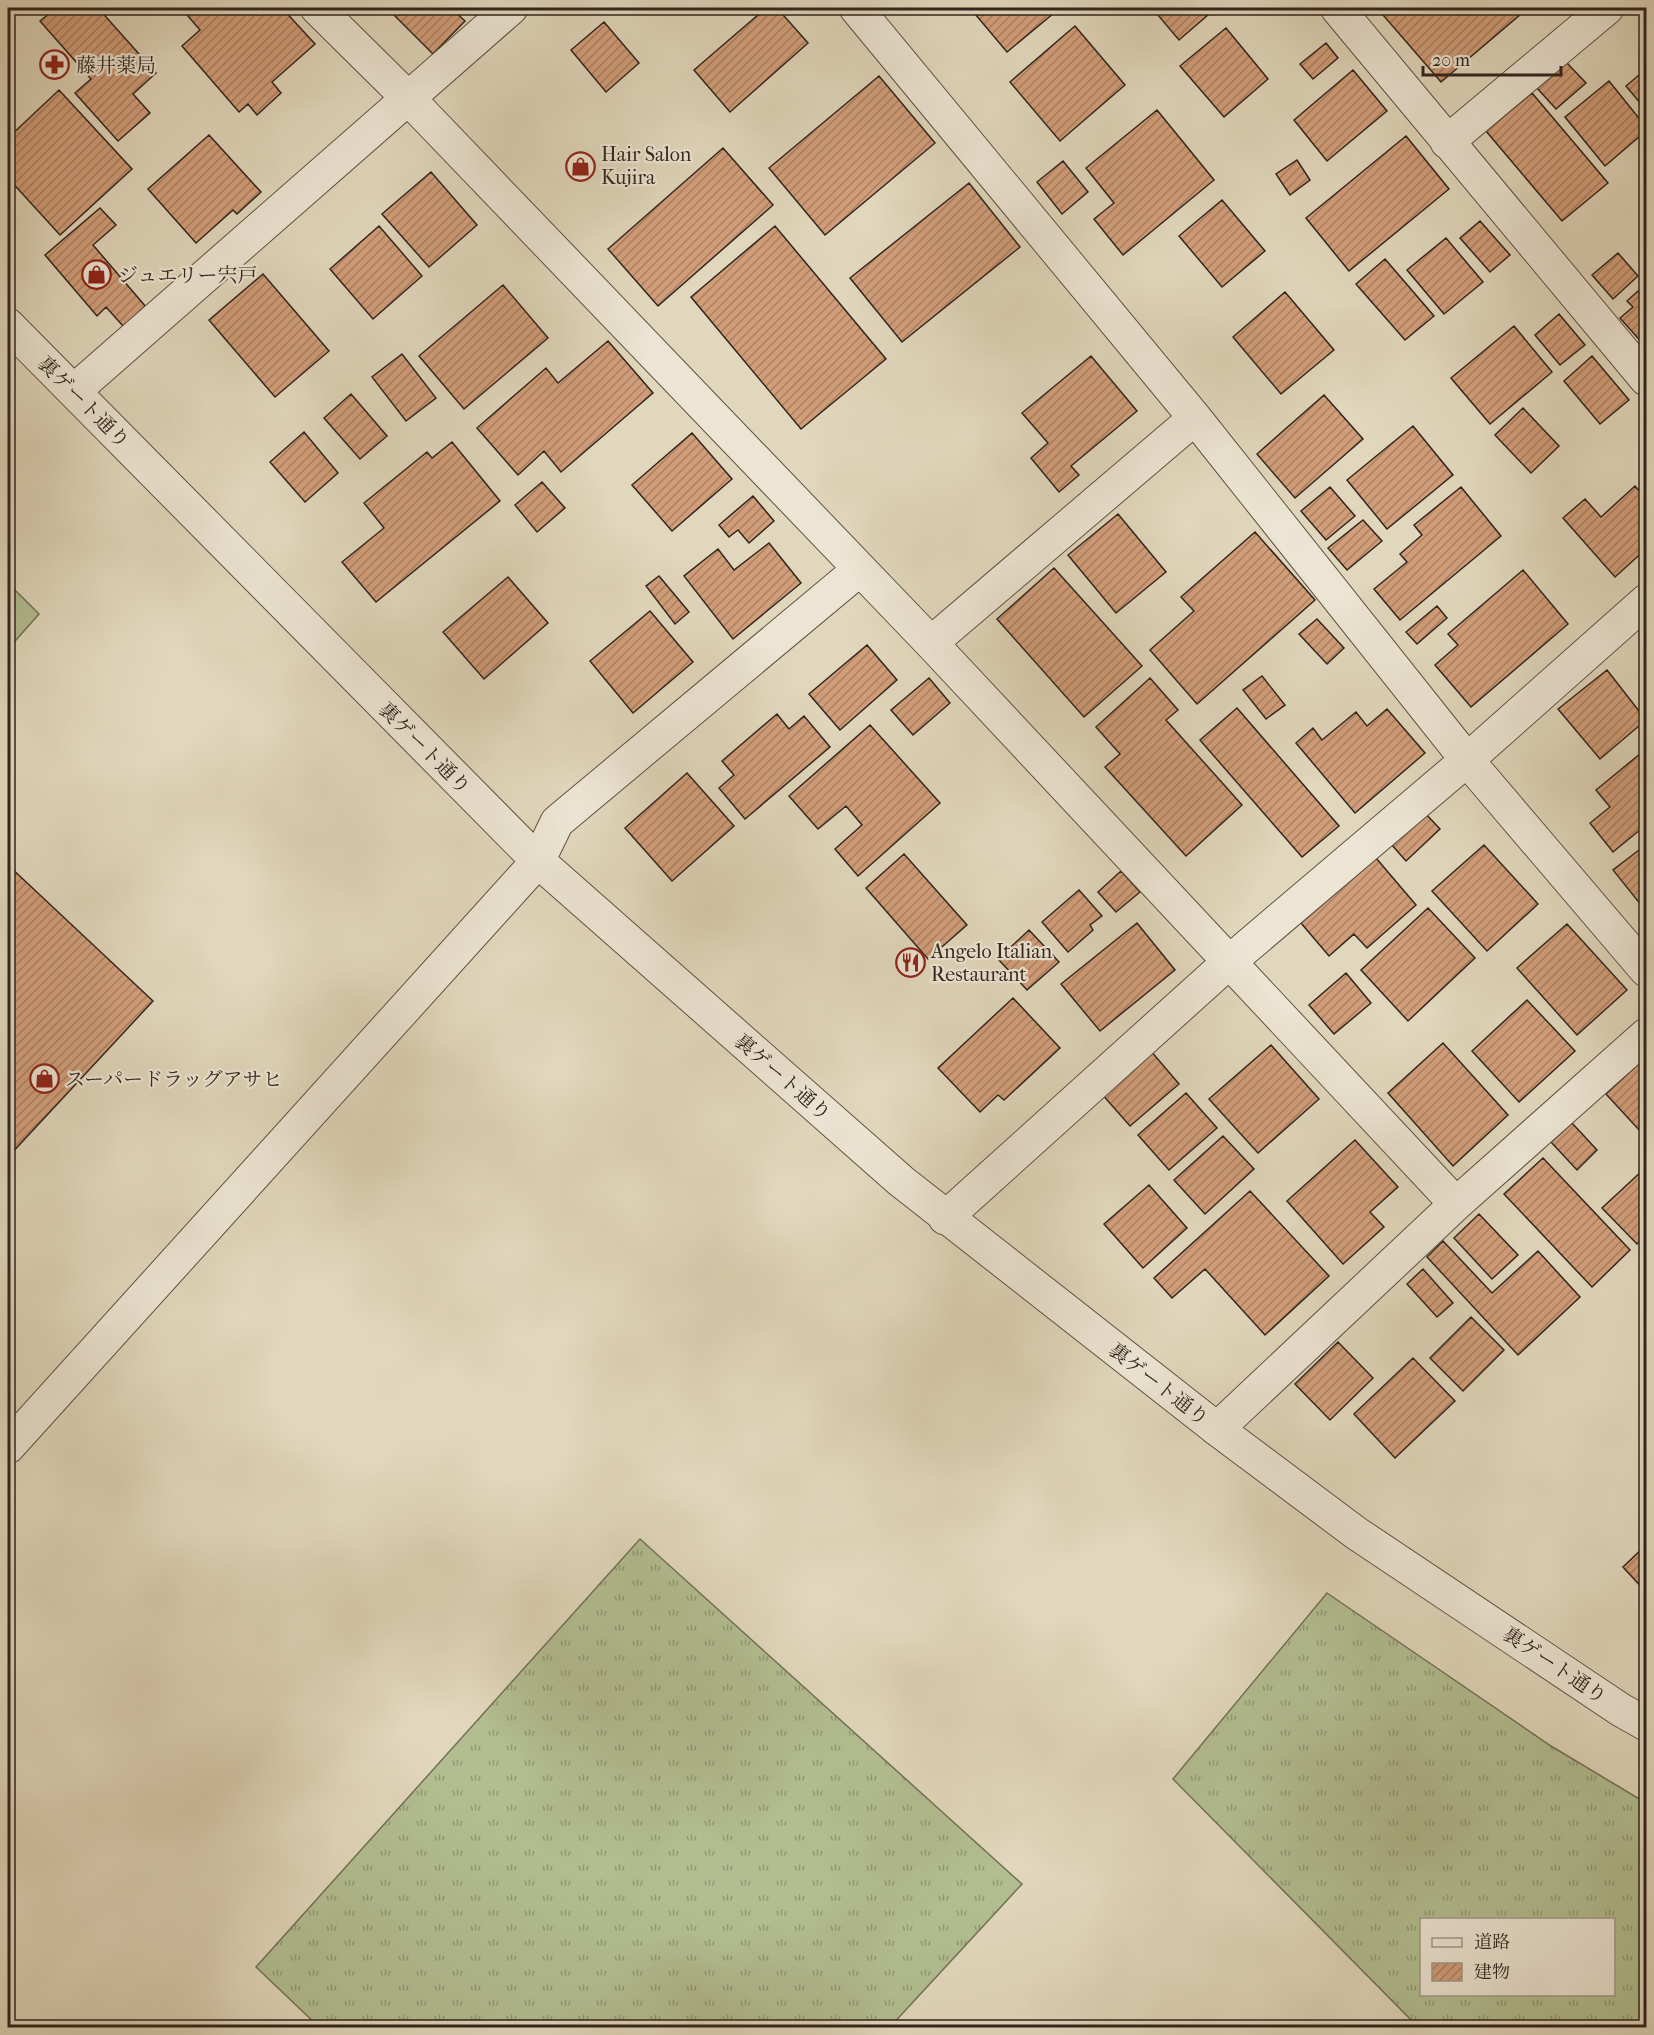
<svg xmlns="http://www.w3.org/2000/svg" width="1654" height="2035" font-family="'IM FELL French Canon','Noto Serif JP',serif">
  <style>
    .grass { fill: url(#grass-tufts); stroke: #727258; stroke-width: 1.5; fill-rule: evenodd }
    .garden { fill: #b2be91; stroke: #727258; stroke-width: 1.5 }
    .building { fill: url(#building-hatch); stroke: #31251e; stroke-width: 1.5 }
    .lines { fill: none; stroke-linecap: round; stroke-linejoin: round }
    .minor-casing { stroke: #5d5246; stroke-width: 35 }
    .tertiary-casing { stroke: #5d5246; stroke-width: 35 }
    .minor { stroke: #ece5d3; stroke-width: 33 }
    .tertiary { stroke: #ece5d3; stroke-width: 33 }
    .labels { text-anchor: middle; stroke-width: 4.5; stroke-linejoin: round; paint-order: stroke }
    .poi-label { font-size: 20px; fill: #31251e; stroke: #ece5d3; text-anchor: start }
    .street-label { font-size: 20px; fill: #31251e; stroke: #ece5d3 }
  </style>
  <defs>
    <pattern id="grass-tufts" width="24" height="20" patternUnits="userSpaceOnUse" patternTransform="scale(1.5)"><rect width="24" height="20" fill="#b2be91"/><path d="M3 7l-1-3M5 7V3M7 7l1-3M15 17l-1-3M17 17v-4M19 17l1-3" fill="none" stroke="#919a76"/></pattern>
    <pattern id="building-hatch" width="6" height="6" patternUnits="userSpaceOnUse" patternTransform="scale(1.5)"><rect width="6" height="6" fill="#d29e7a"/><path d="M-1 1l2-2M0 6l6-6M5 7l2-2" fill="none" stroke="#ab8163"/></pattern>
  </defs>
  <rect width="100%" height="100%" fill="#e1d7bc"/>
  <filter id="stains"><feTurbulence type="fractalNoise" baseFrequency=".00333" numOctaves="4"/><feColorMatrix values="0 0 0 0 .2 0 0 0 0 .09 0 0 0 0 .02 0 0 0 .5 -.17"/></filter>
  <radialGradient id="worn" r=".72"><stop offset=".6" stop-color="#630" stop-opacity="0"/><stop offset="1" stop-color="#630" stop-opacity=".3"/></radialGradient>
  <path class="grass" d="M640 1539 1022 1884 890 2027H319L256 1967Z
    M1327 1593 1551 1746 1646 1803V2027H1418L1173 1779ZM1422 1920H1614V1994H1422Z"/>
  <path class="garden" d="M8 583 39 614 8 649Z"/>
  <path class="building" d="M56 8H98L156 73 133 94 150 113 118 141 75 93 91 79 40 21Z
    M181 8H250L257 15 265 8H282L315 44 272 82 281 93 257 115 248 104 239 112 182 46 200 30Z
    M393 8H451L465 21 433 54 390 11Z
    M766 8H777L808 43 730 112 694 70Z
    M970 8H1049L1054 13 1007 52Z
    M1152 8H1216L1179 40Z
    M1377 8H1528L1441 82Z
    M604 22 639 63 606 92 571 50Z
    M1075 26 1125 85 1060 141 1010 82Z
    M1226 28 1268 79 1224 117 1180 66Z
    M1326 43 1338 58 1313 79 1300 64Z
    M1566 62 1586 83 1556 109 1537 88Z
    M1646 69V110L1626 86Z
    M1353 70 1387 111 1327 161 1294 120Z
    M879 76 935 143 825 235 769 168Z
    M1609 81 1646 127V131L1605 166 1565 117Z
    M59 90 132 169 60 235 8 178V138Z
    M1532 93 1608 183 1562 221 1486 131Z
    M1157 110 1214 180 1123 255 1094 219 1114 203 1086 168Z
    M209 135 261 192 237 214 233 210 196 243 148 189Z
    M1406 136 1449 189 1349 271 1306 218Z
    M723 148 773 205 658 306 608 249Z
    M1297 160 1310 180 1290 195 1276 174Z
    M1063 161 1088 192 1062 214 1037 182Z
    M431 172 477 225 429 267 382 214Z
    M969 183 1020 247 902 342 850 278Z
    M1222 200 1265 251 1222 287 1179 236Z
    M100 208 116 225 93 245 146 307 123 326 106 307 97 316 45 255Z
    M1480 221 1510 255 1490 272 1460 238Z
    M379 226 422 276 373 319 330 269Z
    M775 226 886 359 801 429 691 297Z
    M1446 238 1483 282 1444 314 1407 270Z
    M1618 253 1638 276 1613 299 1592 275Z
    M1385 259 1434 316 1405 340 1356 284Z
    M263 274 329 351 275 397 209 320Z
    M1646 284V347L1620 318 1633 307 1627 301Z
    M503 285 548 338 464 409 419 356Z
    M1285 292 1334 350 1281 394 1233 337Z
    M1559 314 1585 345 1560 365 1535 335Z
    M1514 326 1552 372 1490 424 1451 378Z
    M608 341 653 393 561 472 544 451 518 475 477 428 546 368 558 383Z
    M402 354 436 398 406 421 372 377Z
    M1091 356 1137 411 1071 466 1079 475 1059 492 1031 458 1048 443 1022 413Z
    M1592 356 1629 400 1600 424 1564 381Z
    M351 394 387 436 360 459 324 418Z
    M1324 395 1363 439 1295 498 1257 454Z
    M1523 408 1559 446 1531 473 1495 435Z
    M1413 426 1453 475 1387 529 1347 480Z
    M304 432 338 473 305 502 270 462Z
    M692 433 732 479 672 531 632 485Z
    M452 442 500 501 376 602 342 562 384 528 364 503 427 452 432 458Z
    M542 482 565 508 537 532 515 505Z
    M1635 486 1646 499V549L1615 577 1563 518 1585 499 1601 517Z
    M1330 487 1355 516 1326 540 1301 511Z
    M1461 487 1501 536 1400 620 1374 589 1407 562 1400 554 1422 535 1414 525Z
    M753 496 774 521 749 543 738 530 729 537 719 525Z
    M1118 514 1166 572 1116 613 1068 555Z
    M1363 520 1382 541 1347 570 1328 548Z
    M1255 532 1315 600 1197 704 1150 650 1194 611 1181 597Z
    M769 543 801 583 733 639 684 576 718 549 734 570Z
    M1054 568 1142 666 1084 717 997 619Z
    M1523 570 1568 624 1471 707 1435 665 1458 645 1448 634Z
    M659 576 689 612 675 624 646 586Z
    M508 577 548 623 484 679 443 632Z
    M1437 606 1447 618 1417 644 1406 632Z
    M650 611 693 662 633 713 590 661Z
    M1317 619 1344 648 1327 664 1299 634Z
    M867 645 897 680 840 730 809 694Z
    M1607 670 1646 720 1600 759 1558 709Z
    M1262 676 1285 705 1266 719 1243 690Z
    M929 678 950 703 913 735 891 710Z
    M1150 678 1178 710 1166 720 1242 805 1186 856 1105 767 1120 754 1096 727Z
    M1237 708 1339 826 1302 857 1200 740Z
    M1387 709 1425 753 1355 813 1296 743 1313 728 1322 740 1356 712 1367 726Z
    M777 714 789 729 804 716 830 747 745 819 719 788 734 775 722 761Z
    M870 725 940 803 858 876 835 849 862 825 846 806 818 829 789 796Z
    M1646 749V825L1613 852 1590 823 1610 807 1596 790Z
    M687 773 734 826 672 881 625 828Z
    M1424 812 1440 829 1406 861 1391 844Z
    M1484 845 1538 904 1487 951 1432 891Z
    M1639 850 1646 860 1645 910 1613 870Z
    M904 854 967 925 928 959 866 888Z
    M1376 858 1416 905 1367 948 1354 934 1329 956 1301 923Z
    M8 865 153 1001 8 1157Z
    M1121 871 1140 892 1116 912 1098 892Z
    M1079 890 1102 916 1090 925 1093 930 1068 952 1042 922Z
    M1428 908 1475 958 1408 1021 1361 970Z
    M1137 923 1175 970 1100 1031 1061 984Z
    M1567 924 1627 990 1577 1035 1517 968Z
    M1029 930 1059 962 1027 990 998 959Z
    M1346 973 1371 1003 1334 1034 1309 1005Z
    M1013 998 1060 1048 1004 1100 998 1095 980 1112 938 1068Z
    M1527 1000 1575 1051 1519 1102 1472 1051Z
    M1443 1043 1508 1115 1453 1166 1388 1093Z
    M1271 1045 1319 1099 1258 1153 1209 1099Z
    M1150 1050 1179 1084 1130 1126 1101 1093Z
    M1646 1057V1125L1640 1131 1606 1094Z
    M1186 1093 1217 1128 1169 1170 1138 1135Z
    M1572 1123 1597 1150 1577 1170 1551 1142Z
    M1223 1136 1254 1169 1205 1214 1174 1180Z
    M1355 1140 1398 1187 1370 1212 1384 1227 1343 1264 1287 1201Z
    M1543 1158 1630 1250 1592 1287 1504 1194Z
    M1644 1169 1646 1171V1235L1637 1244 1602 1208Z
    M1149 1185 1187 1228 1143 1268 1104 1224Z
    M1250 1191 1329 1276 1265 1335 1205 1269 1172 1298 1154 1278Z
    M1479 1214 1518 1255 1492 1279 1454 1238Z
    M1443 1241 1492 1293 1538 1251 1580 1297 1518 1355 1427 1257Z
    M1423 1269 1453 1303 1437 1317 1407 1284Z
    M1471 1317 1504 1350 1463 1391 1430 1358Z
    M1338 1342 1373 1378 1330 1420 1295 1384Z
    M1413 1358 1455 1401 1395 1458 1354 1414Z
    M1646 1545V1592L1623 1567Z"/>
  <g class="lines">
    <defs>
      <path id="minor" d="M317 8 408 98 931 643 1456 1204
        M856 8 1195 418 1467 760 1646 970
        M1337 8 1646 379
        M1447 142 1607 8
        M74 391 511 8
        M931 643 1195 418
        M538 861 557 822 860 569
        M945 1218 1229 962 1467 760 1646 601
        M1217 1429 1456 1204 1646 1035"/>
      <path id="tertiary" d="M8 325 538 861 901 1181 1217 1429 1356 1533 1621 1710 1646 1724
        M8 1447 538 861"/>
    </defs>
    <use href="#minor" class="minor-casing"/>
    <use href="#tertiary" class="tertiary-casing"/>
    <use href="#minor" class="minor"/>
    <use href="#tertiary" class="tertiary"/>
  </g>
  <defs>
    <symbol id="pharmacy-ring" viewBox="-11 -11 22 22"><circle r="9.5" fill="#ece5d3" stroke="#8f2418" stroke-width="1.5"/><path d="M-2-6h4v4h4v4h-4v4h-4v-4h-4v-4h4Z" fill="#8f2418"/></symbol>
    <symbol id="shop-ring" viewBox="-11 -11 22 22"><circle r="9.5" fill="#ece5d3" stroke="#8f2418" stroke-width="1.5"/><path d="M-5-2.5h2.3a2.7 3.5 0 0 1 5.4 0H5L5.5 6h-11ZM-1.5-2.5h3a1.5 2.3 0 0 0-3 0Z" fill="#8f2418"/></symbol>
    <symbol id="restaurant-ring" viewBox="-11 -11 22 22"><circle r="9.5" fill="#ece5d3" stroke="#8f2418" stroke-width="1.5"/><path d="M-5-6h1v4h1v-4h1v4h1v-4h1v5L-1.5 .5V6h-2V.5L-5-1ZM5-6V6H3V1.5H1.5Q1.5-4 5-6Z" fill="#8f2418"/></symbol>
  </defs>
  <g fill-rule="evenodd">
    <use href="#pharmacy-ring" x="38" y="48" width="33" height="33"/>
    <use href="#shop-ring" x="564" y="150" width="33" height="33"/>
    <use href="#shop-ring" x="80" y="258" width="33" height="33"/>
    <use href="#restaurant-ring" x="894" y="946" width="33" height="33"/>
    <use href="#shop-ring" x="28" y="1062" width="33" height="33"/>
  </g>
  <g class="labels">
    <g class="poi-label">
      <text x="76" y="72">藤井薬局</text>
      <text x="601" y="161">Hair Salon<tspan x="601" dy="23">Kujira</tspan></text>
      <text x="118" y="282">ジュエリー宍戸</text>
      <text x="931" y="958">Angelo Italian<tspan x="931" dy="23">Restaurant</tspan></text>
      <text x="65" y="1086">スーパードラッグアサヒ</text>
    </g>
    <g class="street-label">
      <text transform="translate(84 402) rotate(45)" y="7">裏ゲート通り</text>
      <text transform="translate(425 748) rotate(45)" y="7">裏ゲート通り</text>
      <text transform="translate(783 1077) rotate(41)" y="7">裏ゲート通り</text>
      <text transform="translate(1159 1384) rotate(38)" y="7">裏ゲート通り</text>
      <text transform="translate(1555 1665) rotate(34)" y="7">裏ゲート通り</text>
    </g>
  </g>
  <rect width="1654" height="2035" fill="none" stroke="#e1d7bc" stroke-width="30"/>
  <rect x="9" y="9" width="1636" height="2017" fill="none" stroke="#31251e" stroke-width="3"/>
  <rect x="15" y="15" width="1624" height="2005" fill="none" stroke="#31251e" stroke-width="1.5"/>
  <rect x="1420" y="1918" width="195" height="78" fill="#ece5d3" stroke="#a1988b" stroke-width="1.5"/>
  <rect x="1432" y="1938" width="30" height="9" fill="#ece5d3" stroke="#a1988b" stroke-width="1.5"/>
  <text x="1474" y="1948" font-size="18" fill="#31251e">道路</text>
  <rect x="1432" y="1963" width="30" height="18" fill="url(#building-hatch)" stroke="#a1988b" stroke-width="1.5"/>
  <text x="1474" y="1978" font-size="18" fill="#31251e">建物</text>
  <path d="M1423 66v9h138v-9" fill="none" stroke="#31251e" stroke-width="3"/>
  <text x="1432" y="66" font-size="18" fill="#31251e" stroke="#ece5d3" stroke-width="4.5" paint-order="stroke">20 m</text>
  <rect width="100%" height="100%" filter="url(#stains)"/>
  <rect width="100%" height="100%" fill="url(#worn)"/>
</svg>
